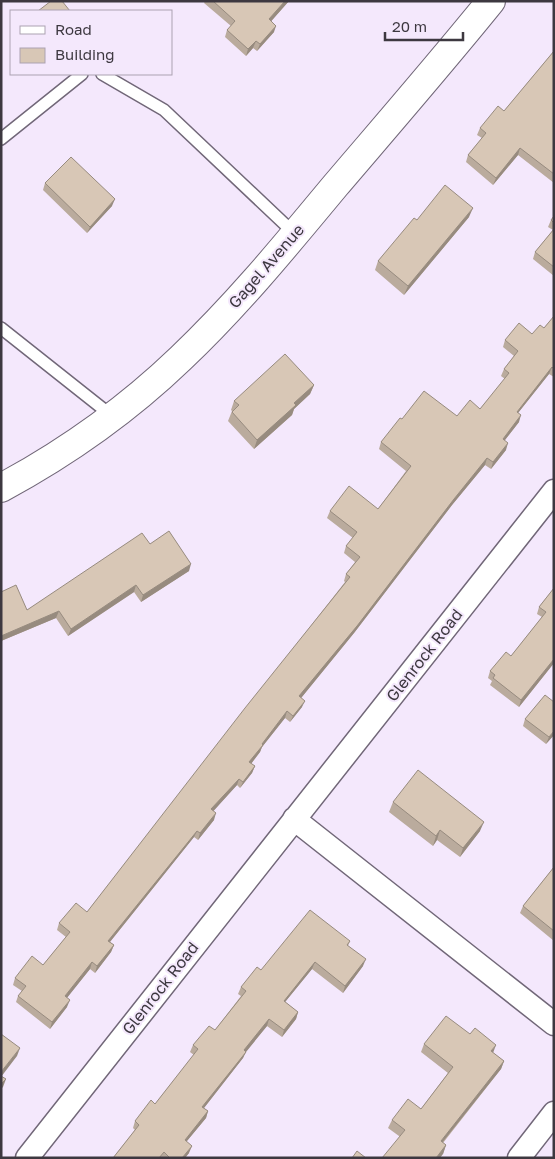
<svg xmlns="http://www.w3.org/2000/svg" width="555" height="1159" font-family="'Golos Text',sans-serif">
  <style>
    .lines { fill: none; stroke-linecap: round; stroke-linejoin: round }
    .lane-casing { stroke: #716778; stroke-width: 14 }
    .street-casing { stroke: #716778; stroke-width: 25 }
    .secondary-casing { stroke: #716778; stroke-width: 30 }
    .lane { stroke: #fff; stroke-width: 11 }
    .street { stroke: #fff; stroke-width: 22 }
    .secondary { stroke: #fff; stroke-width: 28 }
    .wall { fill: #baab9d }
    .shaded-wall { fill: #978b7f }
    .building { fill: #d8c7b6; stroke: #978b7f }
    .labels { text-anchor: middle; stroke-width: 4; stroke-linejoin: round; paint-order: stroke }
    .street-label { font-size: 16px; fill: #3d3840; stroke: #f4e8fc }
  </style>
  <rect width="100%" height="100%" fill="#f4e8fc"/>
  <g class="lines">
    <defs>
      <path id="lane" d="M102 74 164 110 294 233
        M1 139 82 74
        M1 328 112 416"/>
      <path id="street" d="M294 819 554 1024
        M27 1158 554 491
        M519 1158 554 1113"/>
      <path id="secondary" d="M1 488C66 453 129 408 181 358 237 305 286 245 335 186 387 125 440 64 491 1"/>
    </defs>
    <use href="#lane" class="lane-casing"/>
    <use href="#street" class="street-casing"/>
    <use href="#secondary" class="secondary-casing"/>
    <use href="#lane" class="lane"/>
    <use href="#street" class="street"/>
    <use href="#secondary" class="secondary"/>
  </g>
  <path class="wall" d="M205 1H289L271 21 274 32 257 51 253 48 246 56 225 37 227 30 231 26 204 3Z
    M554 51V183L518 155 493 185 466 162 468 155 482 138 477 135 480 128 504 111Z
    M45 183 112 206 87 233 43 190Z
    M554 216V276L533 259 535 252 553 230 548 227 551 220Z
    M469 217 404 295 375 270 378 261 417 220Z
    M554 316V377L549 374 518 413 519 422 505 440 506 450 491 469 485 465 452 505 354 633 301 698 302 707 290 722 285 718 262 747 260 752 251 764 255 766 252 773 240 788 237 785 213 811 214 820 198 840 194 837 110 942 114 945 111 952 95 973 90 969 67 997V1007L50 1029 16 1002 18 996 22 991 13 985 15 978 43 965 66 937 57 930 59 923 87 912 345 582 344 581 346 574 355 562 344 553 346 546 353 538 327 518 330 511 378 509 406 471 379 449 381 442 402 419 457 416 480 409 505 379 501 376 504 369 514 356 503 347 505 340 532 334 544 328Z
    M314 385 310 394 294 409 292 415 254 449 228 421 232 411 231 410 234 401Z
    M150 544 189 571 141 602 134 592 68 636 56 618 1 641V592L27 610Z
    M554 588V663L519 707 490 685 492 681 488 678 490 671 511 656 542 617 537 614 539 607Z
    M525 719 554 735 546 744 523 726Z
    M393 802 480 831 460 857 437 840 433 846 389 812Z
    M554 867V941L520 913 523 906Z
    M350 941 348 946 363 966 343 993 312 969 285 1002 298 1012 296 1019 282 1037 267 1026 246 1051 243 1058 204 1108 208 1111 206 1118 186 1142 189 1153 185 1158H113L135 1130 133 1128 135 1121 155 1104 194 1055 190 1052 193 1045 215 1030 241 996 238 994 241 987 261 970Z
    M424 1044 493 1053 504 1061 501 1069 443 1143 446 1145 443 1154 399 1136 388 1128 392 1120 421 1109 448 1073 421 1052Z"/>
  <path class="shaded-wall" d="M285 1H289L267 26 269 19Z
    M276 26 274 32 257 51 260 44Z
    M256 41 253 48 246 56 248 49Z
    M520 148 518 155 493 185 496 178Z
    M115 199 112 206 87 233 90 227Z
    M473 208 469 217 404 295 408 286Z
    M552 367 549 374 514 418 517 412Z
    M314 385 310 394 294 409 292 415 254 449 257 440 294 403Z
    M521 415 519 422 501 445 503 439Z
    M508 443 506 450 491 469 493 462Z
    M487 458 485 465 452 505 354 633 297 703 299 696 454 499Z
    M191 564 189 571 141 602 143 595Z
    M136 585 134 592 68 636 71 629Z
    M59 611 56 618 1 641V636Z
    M554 659V663L519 707 521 700Z
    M305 701 302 707 290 722 293 716Z
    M287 711 285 718 262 747 260 752 247 769 249 762 262 744Z
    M554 731V735L546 744 549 737Z
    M255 766 252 773 240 788 243 782Z
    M239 779 237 785 209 816 211 809Z
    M216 813 214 820 198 840 200 833Z
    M484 822 480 831 460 857 463 848Z
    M440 830 437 840 433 846 436 836Z
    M197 831 194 837 105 948 108 941Z
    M114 945 111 952 95 973 97 966Z
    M366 959 363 966 343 993 345 986Z
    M92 962 90 969 63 1003 65 996Z
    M315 962 312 969 281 1007 284 1001Z
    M70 1000 67 1007 50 1029 52 1022Z
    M298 1012 296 1019 282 1037 284 1030Z
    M269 1019 267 1026 242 1057 244 1050Z
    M496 1045 493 1053 491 1051Z
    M20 1048 17 1056 1 1077V1072Z
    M246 1052 243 1058 200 1113 202 1107Z
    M504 1061 501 1069 437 1149 441 1141Z
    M6 1079 3 1087 1 1089V1084Z
    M208 1111 206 1118 182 1147 185 1140Z
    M446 1145 443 1154 440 1158H436Z
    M192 1146 189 1153 185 1158H182Z"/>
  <path class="building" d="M51 1H62L70 11H38Z
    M213 1H285L269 19 276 26 260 44 256 41 248 49 227 30 235 21Z
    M554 51V174L520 148 496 178 468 155 486 133 480 128 498 106 504 111Z
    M71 157 115 199 90 227 45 183Z
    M445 185 473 208 408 286 378 261 414 218 417 220Z
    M554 216V223L551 220Z
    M554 229V267L535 252Z
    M554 316V369L552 367 517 412 521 415 503 439 508 443 493 462 487 458 454 499 357 626 299 696 305 701 293 716 287 711 262 744 263 745 249 762 255 766 243 782 239 779 211 809 216 813 200 833 197 831 108 941 114 945 97 966 92 962 65 996 70 1000 52 1022 18 996 26 986 15 978 32 956 43 965 70 932 59 923 76 903 87 912 245 708 350 577 346 574 360 557 346 546 357 532 330 511 349 486 378 509 411 466 381 442 400 418 402 419 424 391 457 416 470 400 480 409 509 373 504 369 518 351 505 340 519 323 532 334 540 325 544 328Z
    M285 354 314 385 294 403 296 405 257 440 232 412 239 405 234 401Z
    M169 531 191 564 143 595 136 585 71 629 59 611 1 636V592L16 585 27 610 142 533 150 544Z
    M554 588V659L521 700 493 678 495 675 490 671 506 652 511 656 546 612 539 607Z
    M545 695 554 702V731L549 737 525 719Z
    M418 770 484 822 463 848 440 830 436 836 393 802Z
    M554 867V931L523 906Z
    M310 910 350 941 347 945 366 959 345 986 315 962 284 1001 298 1012 284 1030 269 1019 244 1050 246 1052 202 1107 208 1111 185 1140 192 1146 182 1158H170L164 1152 159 1158H113L139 1125 135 1121 151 1100 155 1104 198 1049 193 1045 209 1026 215 1030 246 991 241 987 257 967 261 970Z
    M446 1016 470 1034 475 1028 496 1045 491 1051 504 1061 441 1141 446 1145 436 1158H382L405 1130 392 1120 408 1099 421 1109 453 1067 424 1044Z
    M1 1034 20 1048 1 1072Z
    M1 1076 6 1079 1 1084Z
    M357 1151 366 1158H352Z"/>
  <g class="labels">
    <g class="street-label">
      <text transform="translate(266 266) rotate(-49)" y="6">Gagel Avenue</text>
      <text transform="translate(424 655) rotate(-52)" y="6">Glenrock Road</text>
      <text transform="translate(160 988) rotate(-52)" y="6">Glenrock Road</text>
    </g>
  </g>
  <rect width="555" height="1159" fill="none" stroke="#3d3840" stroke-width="5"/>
  <rect x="10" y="10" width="162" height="65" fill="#f4e8fc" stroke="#aba2b1"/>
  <rect x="20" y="26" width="25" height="8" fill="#ffffff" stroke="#aba2b1"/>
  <text x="55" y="35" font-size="15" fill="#3d3840">Road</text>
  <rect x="20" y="48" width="25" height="15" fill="#d8c7b6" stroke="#aba2b1"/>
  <text x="55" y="60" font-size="15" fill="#3d3840">Building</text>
  <path d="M385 32v8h78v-8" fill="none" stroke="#3d3840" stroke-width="2.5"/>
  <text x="392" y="32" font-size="15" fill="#3d3840" stroke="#f4e8fc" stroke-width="4" paint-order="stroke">20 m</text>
</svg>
